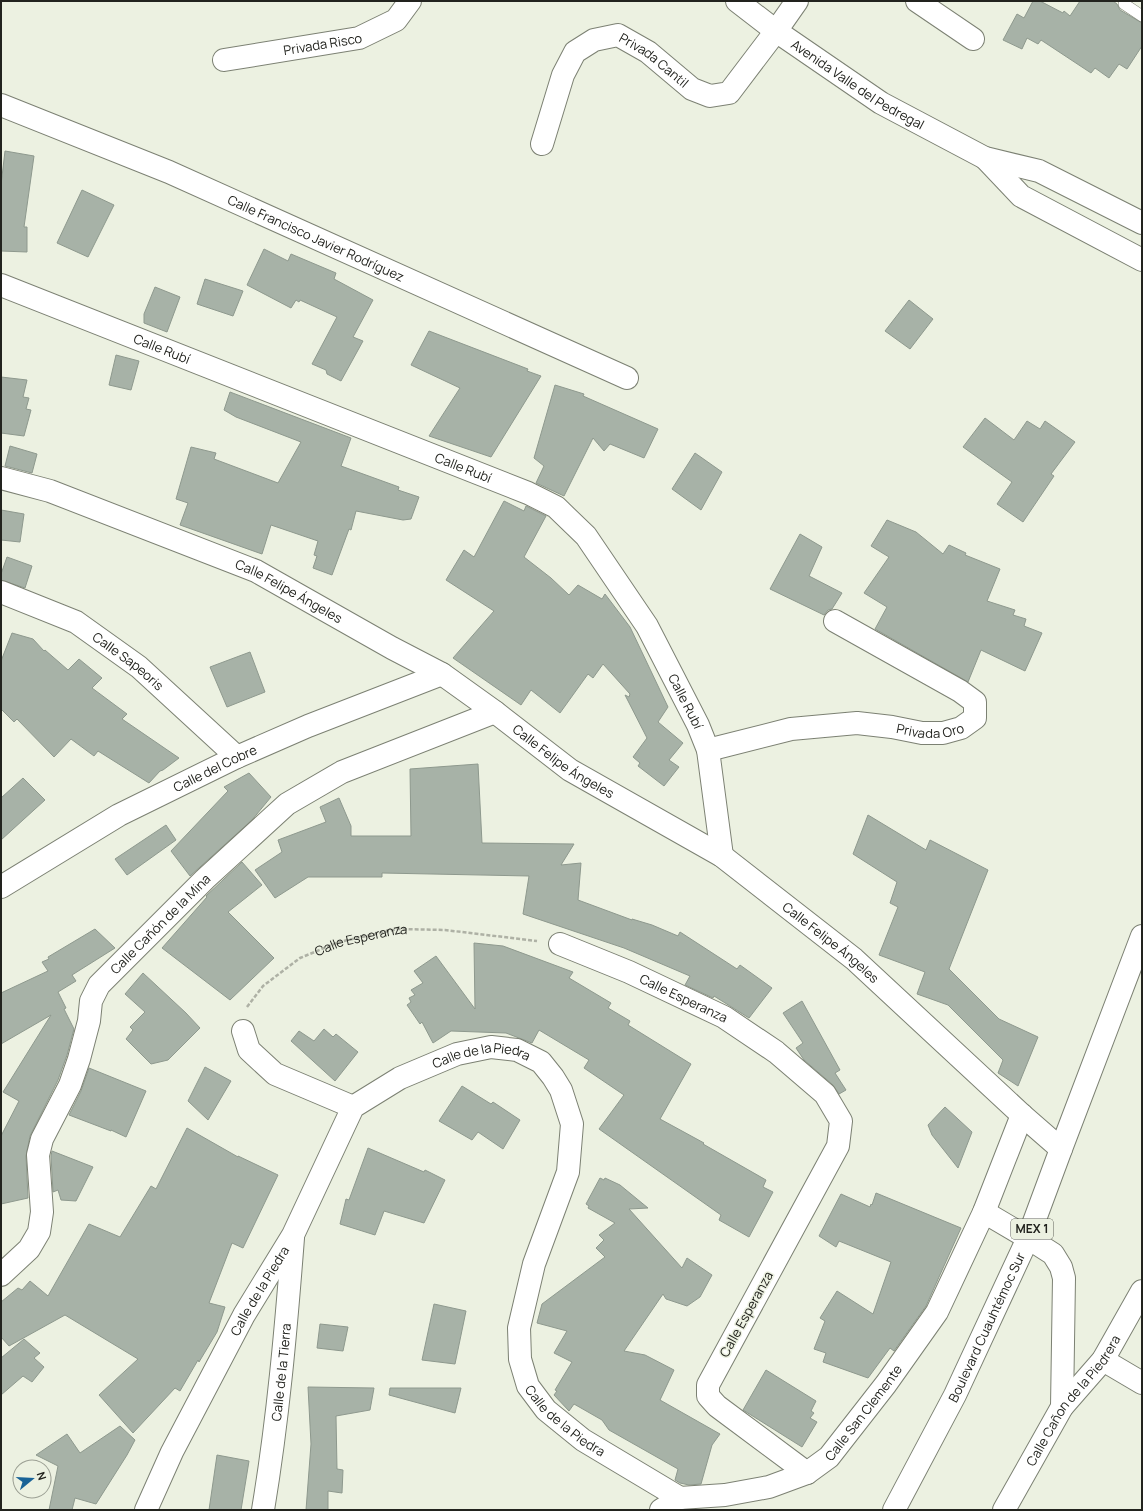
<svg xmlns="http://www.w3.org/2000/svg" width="1143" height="1511" font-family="Manrope,sans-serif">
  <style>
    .building { fill: #a7b2a7; stroke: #8e998e }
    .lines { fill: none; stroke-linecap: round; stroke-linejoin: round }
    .service-casing { stroke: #7c8173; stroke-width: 12 }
    .minor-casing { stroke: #7c8173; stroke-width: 24 }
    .primary-casing { stroke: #7c8173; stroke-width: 24 }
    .path { stroke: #aeb1a5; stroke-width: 2.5; stroke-dasharray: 4 2; stroke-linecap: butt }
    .service { stroke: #fff; stroke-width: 11 }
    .minor { stroke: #fff; stroke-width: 22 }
    .primary { stroke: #fff; stroke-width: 22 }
    .labels { text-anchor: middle; stroke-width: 3; stroke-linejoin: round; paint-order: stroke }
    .shield { fill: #ecf1e1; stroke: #5f6158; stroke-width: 1 }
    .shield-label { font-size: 12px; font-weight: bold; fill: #22231e }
    .street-label { font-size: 13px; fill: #22231e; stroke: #ecf1e1 }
  </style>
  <rect width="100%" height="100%" fill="#ecf1e1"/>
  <path class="building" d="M1033 1H1040L1063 13 1064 11 1070 16 1080 1H1113L1117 4 1120 10 1142 23V46L1127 69 1119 64 1109 78 1095 68 1091 73 1041 40 1038 44 1027 38 1022 49 1003 40 1017 14 1024 18Z
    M5 151 34 156 24 227H27V252L1 251V185Z
    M82 190 114 205 88 257 57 243Z
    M264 249 288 261 291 254 336 273 334 279 373 300 353 337 363 341 341 381 327 374 326 370 312 364 337 317 300 300 299 302 296 300 291 308 247 285Z
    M205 279 243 291 233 316 197 304Z
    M155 287 180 297 167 332 144 323V314Z
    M909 300 933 319 910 349 885 331Z
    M429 331 528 369 527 371 541 376 491 457 429 436 460 388 411 365Z
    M116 355 139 361 131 390 109 385Z
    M1 377 27 380 23 397 29 398 26 409 31 410 24 436 1 433Z
    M555 385 584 394 583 396 658 429 644 458 610 444 604 451 593 438 564 496 536 483 544 466 534 458Z
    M230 392 351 438 341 466 399 487 398 490 419 497 411 519 403 520 356 511 351 530 349 529 332 575 313 568 317 556 314 555 318 541 271 525 262 554 180 525 188 503 176 499 191 447 216 453 214 459 278 483 301 442 236 417 224 410Z
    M985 418 1014 440 1027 421 1040 429 1045 421 1075 442 1051 474 1054 476 1023 522 997 504 1012 482 963 447Z
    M10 446 37 454 32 473 5 466Z
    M695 453 722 472 701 510 672 489Z
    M504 501 524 511 526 506 546 516 524 557 551 578 569 595 578 585 602 599 605 594 630 627 668 707 658 722 683 743 669 760 679 767 664 786 638 766 640 763 633 757 647 738 625 695 629 697 630 694 603 664 593 678 588 674 560 713 531 690 521 705 453 658 494 611 446 580 464 550 474 557Z
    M1 510 24 514 20 542 1 540Z
    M887 520 916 532 943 554 949 545 966 553 965 555 1000 569 987 601 1015 610 1013 615 1026 619 1024 626 1042 633 1025 671 981 650 968 682 875 629 887 607 864 593 889 557 871 546Z
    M800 534 822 547 809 576 842 593 832 609 828 610 824 615 770 589Z
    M7 557 32 566 25 588 1 580V574Z
    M12 633 33 639 44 651 45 650 68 670 79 659 102 678 92 688 127 714 122 719 179 758 163 770 160 771 149 783 98 751 94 756 71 739 54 757 17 719 14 722 1 709V661Z
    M250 652 265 692 227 707 210 667Z
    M478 764 482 843 574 844 561 865 581 863 578 900 632 920V919L652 925 678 936 680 932 737 969 740 965 772 988 749 1018 714 996 713 998 685 985 690 976 624 948 523 914 529 876 382 873V877H308L275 898 255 870 282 852 278 840 326 822 320 807 339 798 351 826V836H411L410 769Z
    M249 773 271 797 252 820 190 876 171 851 228 791 224 787Z
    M23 778 45 800 1 840V798Z
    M868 815 926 850 930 840 988 870 949 969 999 1019 1038 1037 1018 1086 998 1073 1003 1060 948 1005 917 994 925 972 879 955 898 907 890 903 897 882 853 854Z
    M166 825 176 840 127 875 115 859Z
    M242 862 262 885 228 912 274 958 230 1000 162 948 207 897 206 896Z
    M95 929 115 948 72 975 76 981 58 992 66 1008 64 1009 74 1029 67 1055 58 1080 30 1136 26 1156 28 1198 1 1204V1136L19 1101 3 1092 51 1015 1 1044V993L48 971 42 962 49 959 48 957Z
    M474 943 503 946 573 972 569 978 611 1003 608 1008 630 1021 628 1025 691 1064 660 1119 704 1143 703 1144 766 1180 763 1187 773 1192 749 1237 719 1220 721 1215 599 1129 624 1095 584 1068 589 1060 539 1030 532 1043 506 1033 451 1031 433 1043 422 1022 420 1024 407 1005 411 1002 409 998 415 995 411 990 423 983 414 971 436 956 475 1009Z
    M143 973 186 1013 200 1028 168 1060 151 1064 126 1039 133 1030 130 1027 145 1012 125 994Z
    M802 1001 840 1070 835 1073 846 1090 839 1094 833 1085 804 1060 796 1048 803 1043 783 1013Z
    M324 1029 333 1037 336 1034 358 1052 335 1081 291 1041 299 1031 314 1041Z
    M205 1067 231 1081 208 1120 188 1101Z
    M89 1068 146 1091 126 1137 111 1130V1131L69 1115 81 1091Z
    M462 1086 491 1104 493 1102 520 1120 503 1149 478 1132 472 1140 439 1121Z
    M945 1107 972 1132 958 1168 932 1135 928 1125Z
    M187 1128 238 1157V1156L278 1175 243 1248 232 1243 209 1303 225 1307 217 1332 199 1362 198 1360 180 1391 175 1388 133 1433 99 1395 138 1359 65 1315 9 1346 1 1337V1302L18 1288 22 1290 30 1281 48 1296 89 1224 120 1237 151 1186 156 1189Z
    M368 1148 424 1172 425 1170 445 1180 424 1223 384 1211 375 1235 340 1224 346 1199 349 1200Z
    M52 1151 93 1167 76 1201 61 1200 58 1190 53 1192 51 1156Z
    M600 1178 604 1180 605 1178 620 1185 648 1208 629 1209 682 1268 687 1258 712 1275 700 1297 687 1306 666 1299 663 1294 624 1351 645 1355 674 1370 660 1400 720 1434 712 1445 701 1484 689 1485 680 1483 675 1480 678 1469 609 1430 602 1420 574 1404 569 1411 554 1395 557 1391 555 1390 572 1362 554 1353 567 1331 537 1323 542 1304 605 1257 596 1248 604 1240 599 1235 615 1223 588 1208 589 1206 586 1204Z
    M876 1193 961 1228 926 1306 894 1351 890 1348 868 1378 823 1362 826 1353 814 1349 825 1321 820 1318 837 1291 873 1314 891 1262 839 1241 836 1247 819 1236 841 1194 870 1207 871 1204 872 1205Z
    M434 1304 466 1311 455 1364 422 1360Z
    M320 1324 348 1327 343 1351 317 1348Z
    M24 1339 40 1353 34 1358 44 1367 32 1382 23 1376 1 1395V1358Z
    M766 1370 816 1401 811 1411 814 1413 810 1418 817 1422 802 1447 743 1410Z
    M308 1387 374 1388 370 1410 336 1416 337 1469 343 1470 342 1493 328 1491V1510H306L311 1444Z
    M390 1388H461L455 1413 389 1395Z
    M120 1426 135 1440 127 1455 96 1504 75 1498 72 1510H49L58 1466 36 1455 67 1434 80 1453Z
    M217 1455 249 1461 241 1510H209Z"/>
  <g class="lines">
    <defs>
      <path id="service" d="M1124 4 1142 16"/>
      <g id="minor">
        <path id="s2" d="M737 1 776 31 881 103 985 158 1039 171 1142 223"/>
        <path d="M917 1 973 39"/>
        <path id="s3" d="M224 60 359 38 396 20 410 1"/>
        <path id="s4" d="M1 105 169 172 627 378"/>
        <path id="s5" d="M542 144 563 75 575 52 594 40 618 35 648 52 692 89 710 96 729 93 776 31 797 1"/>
        <path d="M985 158 1021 196 1142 260"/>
        <path id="s6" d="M1 285 528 493 556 507 586 536 647 626 698 725 708 750 722 856"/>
        <path id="s7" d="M1 478 50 491 256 571 392 648 442 674 495 712 570 770 722 856 854 959 1022 1115 1061 1149"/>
        <path id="s8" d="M1 592 76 622 139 667 237 757"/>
        <path id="s9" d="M708 750 791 729 857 723 892 727 922 733H943L961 728 975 718V702L960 691 835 621"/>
        <path id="s10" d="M1 887 119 815 237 757 308 726 442 674"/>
        <path id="s11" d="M560 944 629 972 724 1017 776 1052 825 1094 841 1121 838 1146 708 1385V1396L717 1406 807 1473"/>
        <path d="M243 1031 249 1050 275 1074 353 1107"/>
        <path d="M984 1212 1028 1238 1053 1254 1061 1267 1064 1278 1062 1407"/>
        <path id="s12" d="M1 1275 29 1249 39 1232 42 1212 38 1155 42 1139 70 1085 79 1059 89 1021 91 1001 99 985 205 879 287 804 342 772 495 712"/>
        <path d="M1103 1360 1142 1383"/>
        <path id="s13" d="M146 1510 172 1452 244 1315 293 1235 353 1107 400 1078 457 1054 491 1047 517 1050 541 1062 553 1077 561 1090 572 1124 568 1172 534 1264 519 1328 520 1359 528 1386 546 1410 583 1440 680 1498"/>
        <path id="s14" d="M263 1510C278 1420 286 1329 293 1238"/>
        <path id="s15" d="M661 1510 680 1498 725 1495 769 1487 807 1473 829 1457 886 1384 937 1312 984 1212 1022 1115"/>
        <path id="s16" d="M1004 1510 1062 1407 1103 1360 1142 1291"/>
      </g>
      <g id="primary">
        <path id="s17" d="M894 1510 955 1395 1028 1238 1061 1149 1142 936"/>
      </g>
    </defs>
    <use href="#service" class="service-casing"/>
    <use href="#minor" class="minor-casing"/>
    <use href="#primary" class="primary-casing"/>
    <path class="path" id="s1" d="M247 1007 263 986 300 958 339 942 398 929 445 930 537 941"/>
    <use href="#service" class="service"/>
    <use href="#minor" class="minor"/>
    <use href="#primary" class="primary"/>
  </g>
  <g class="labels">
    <rect class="shield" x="1011" y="1219" width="42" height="20" rx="3"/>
    <g class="shield-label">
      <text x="1032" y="1233">MEX 1</text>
    </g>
    <g class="street-label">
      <text dy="5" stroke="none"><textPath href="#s3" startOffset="100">Privada Risco</textPath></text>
      <text dy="5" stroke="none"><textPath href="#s5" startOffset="189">Privada Cantil</textPath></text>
      <text dy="5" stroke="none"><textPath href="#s2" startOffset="147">Avenida Valle del Pedregal</textPath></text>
      <text dy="5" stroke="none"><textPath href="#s4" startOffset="342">Calle Francisco Javier Rodríguez</textPath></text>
      <text dy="5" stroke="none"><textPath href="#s6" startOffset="173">Calle Rubí</textPath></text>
      <text dy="5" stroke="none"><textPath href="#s6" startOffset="497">Calle Rubí</textPath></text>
      <text dy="5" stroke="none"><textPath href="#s7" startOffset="310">Calle Felipe Ángeles</textPath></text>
      <text dy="5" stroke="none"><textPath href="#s8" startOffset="146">Calle Sapeoris</textPath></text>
      <text dy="5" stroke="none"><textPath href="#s6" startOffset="833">Calle Rubí</textPath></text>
      <text dy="5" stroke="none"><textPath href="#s9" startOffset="226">Privada Oro</textPath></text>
      <text dy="5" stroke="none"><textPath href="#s7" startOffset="634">Calle Felipe Ángeles</textPath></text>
      <text dy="5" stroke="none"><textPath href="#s10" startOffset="245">Calle del Cobre</textPath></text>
      <text dy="5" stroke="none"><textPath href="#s12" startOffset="404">Calle Cañón de la Mina</textPath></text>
      <text dy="5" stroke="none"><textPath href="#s1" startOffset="137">Calle Esperanza</textPath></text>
      <text dy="5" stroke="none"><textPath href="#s7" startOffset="958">Calle Felipe Ángeles</textPath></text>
      <text dy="5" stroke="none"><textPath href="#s11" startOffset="135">Calle Esperanza</textPath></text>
      <text dy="5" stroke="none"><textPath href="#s13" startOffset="595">Calle de la Piedra</textPath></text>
      <text dy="5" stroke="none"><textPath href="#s13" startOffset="247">Calle de la Piedra</textPath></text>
      <text transform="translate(746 1314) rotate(-61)" y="5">Calle Esperanza</text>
      <text dy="5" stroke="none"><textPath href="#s17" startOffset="205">Boulevard Cuauhtémoc Sur</textPath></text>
      <text dy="5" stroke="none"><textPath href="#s14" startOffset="139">Calle de la Tierra</textPath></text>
      <text dy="5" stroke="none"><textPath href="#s16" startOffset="130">Calle Cañon de la Piedrera</textPath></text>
      <text dy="5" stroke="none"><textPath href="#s15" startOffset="236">Calle San Clemente</textPath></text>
      <text dy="5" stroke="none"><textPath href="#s13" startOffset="1051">Calle de la Piedra</textPath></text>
    </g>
  </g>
  <rect width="1143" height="1511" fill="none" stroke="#22231e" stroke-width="4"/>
  <g transform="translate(32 1479) rotate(72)"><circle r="19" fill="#ecf1e1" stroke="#9b9f93"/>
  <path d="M0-3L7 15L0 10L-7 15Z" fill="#196397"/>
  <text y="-6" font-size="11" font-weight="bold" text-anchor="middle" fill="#22231e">N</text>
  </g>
</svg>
